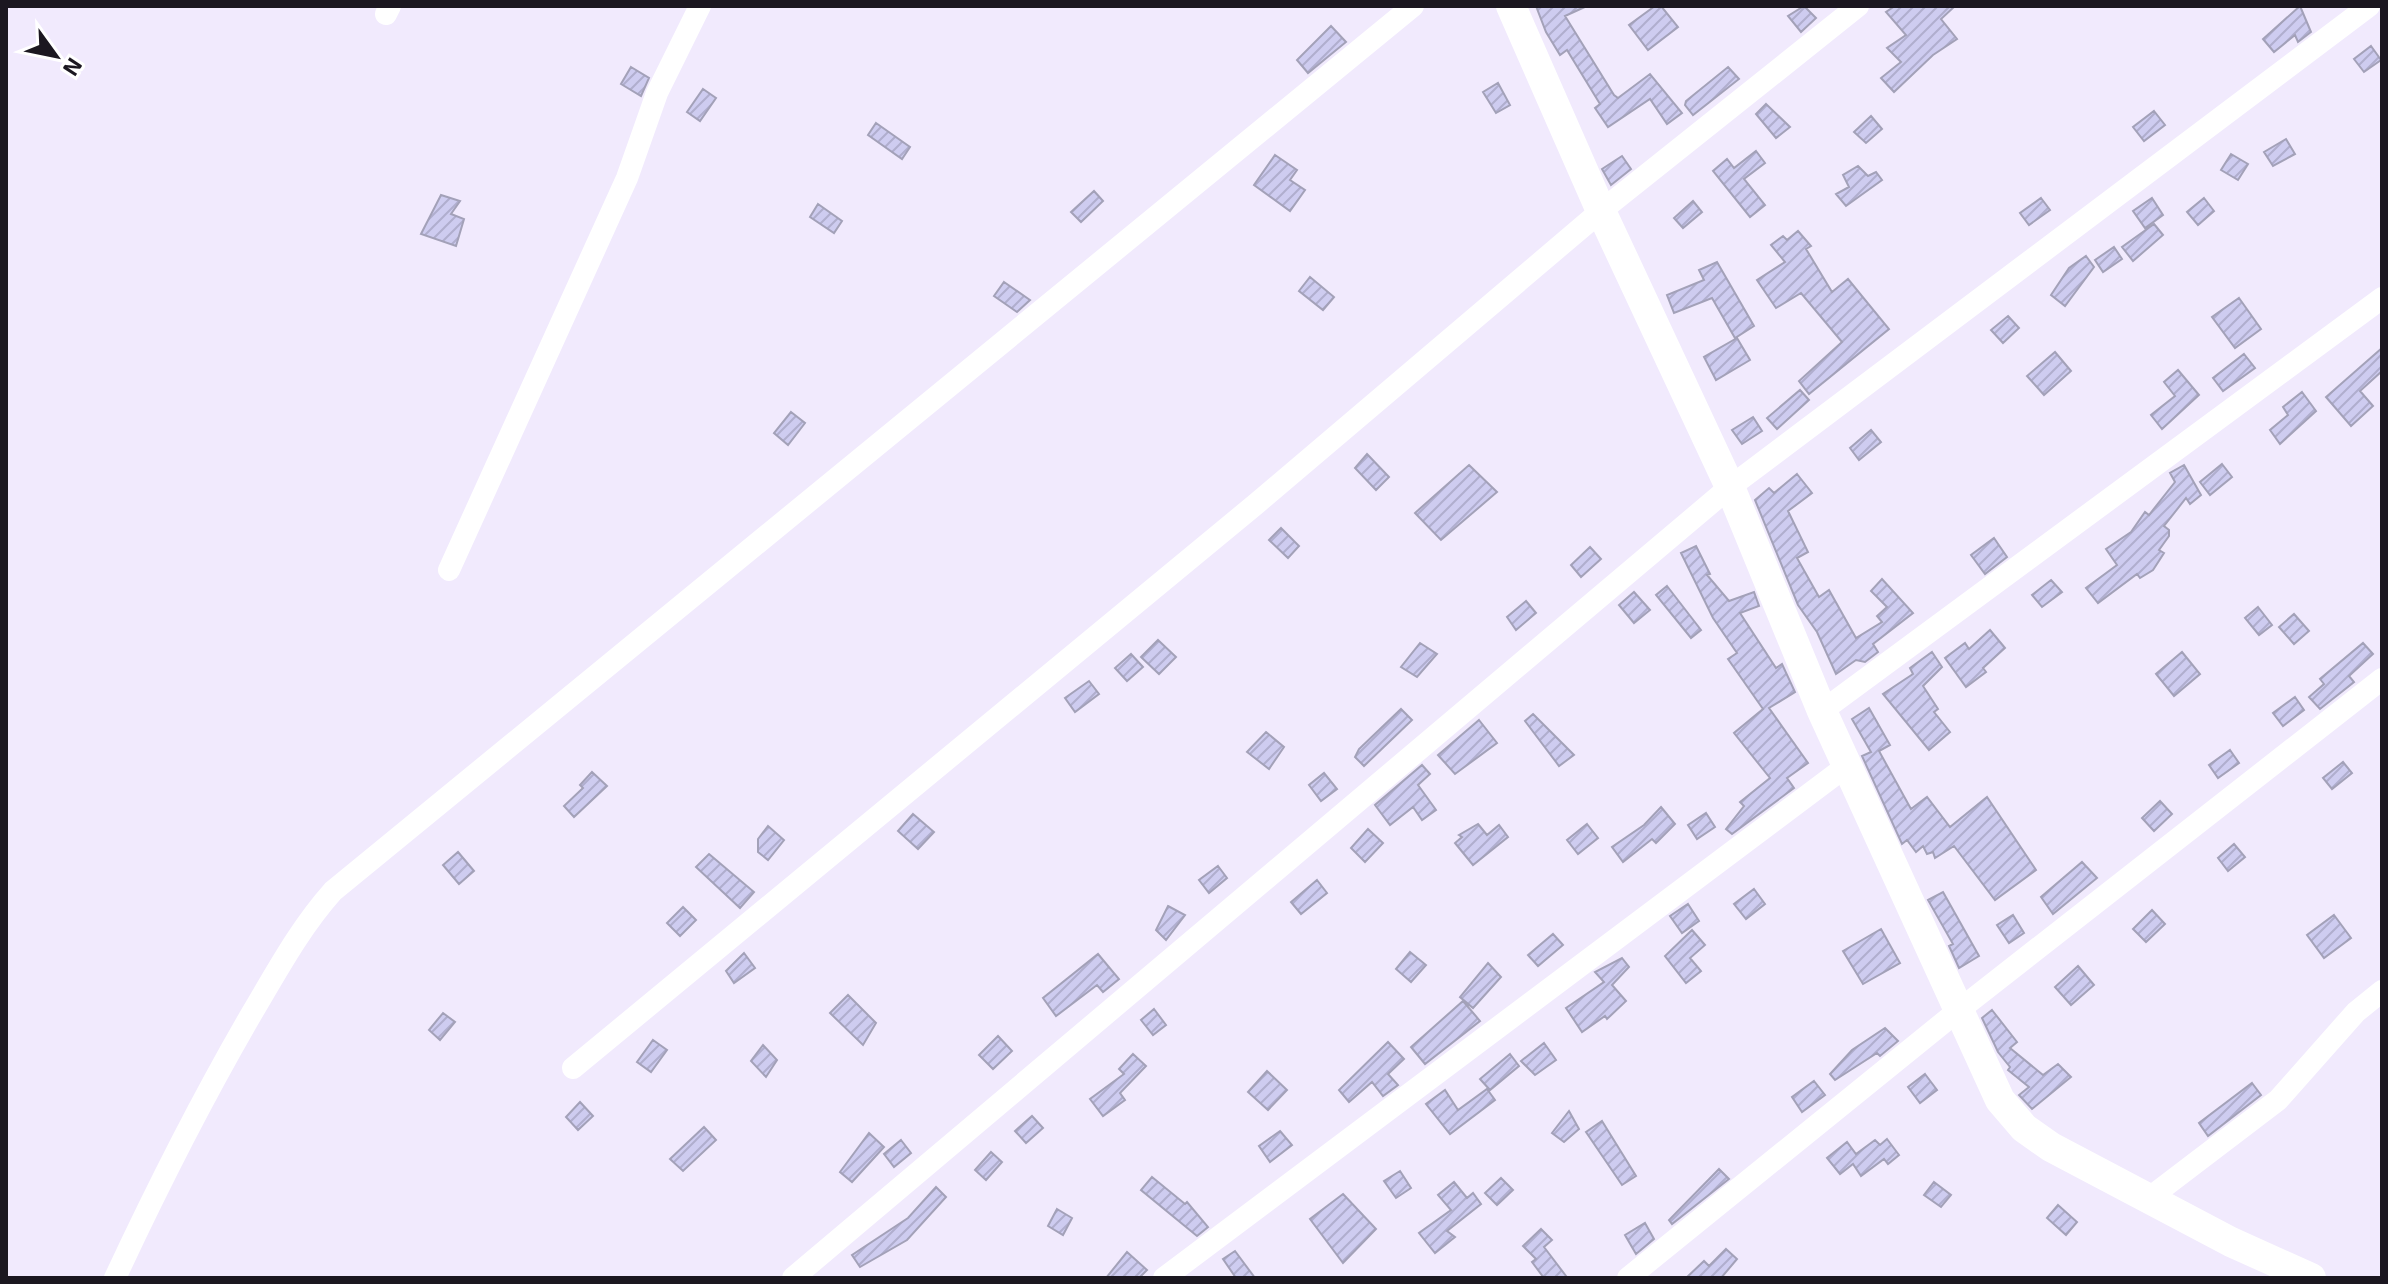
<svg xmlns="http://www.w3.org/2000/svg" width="2388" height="1284" font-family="'Exo 2',sans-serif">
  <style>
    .building { fill: url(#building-hatch); stroke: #a3a1b8; stroke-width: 2 }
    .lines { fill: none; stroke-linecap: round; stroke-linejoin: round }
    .street { stroke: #fff; stroke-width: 22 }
    .secondary { stroke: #fff; stroke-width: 30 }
  </style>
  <defs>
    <pattern id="building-hatch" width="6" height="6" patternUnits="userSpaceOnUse" patternTransform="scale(2)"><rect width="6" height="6" fill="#ceccf0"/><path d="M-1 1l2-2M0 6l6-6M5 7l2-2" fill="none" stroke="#b0aece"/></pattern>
  </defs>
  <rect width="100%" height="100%" fill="#f1eafd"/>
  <path class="building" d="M1536 6H1587L1565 16 1614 95 1618 98 1650 74 1682 113 1667 124 1650 99 1608 127 1595 108 1600 104 1567 50 1560 55 1546 32Z
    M1655 6H1661L1678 27 1648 50 1629 25Z
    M1804 6 1816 18 1801 32 1788 16Z
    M1895 6H1955L1941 19 1957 39 1933 55 1894 92 1881 78 1901 62 1887 48 1906 35 1886 12Z
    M2300 6 2311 32 2298 42 2295 35 2274 52 2263 39Z
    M1331 26 1346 42 1308 73 1297 60Z
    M2371 46 2381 60 2364 72 2354 59Z
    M631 67 649 78 641 96 621 84Z
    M1728 67 1739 79 1693 115 1685 105 1686 101Z
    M1498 83 1510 105 1496 113 1483 92Z
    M703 89 716 98 700 121 687 112Z
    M1766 104 1790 127 1776 138 1756 114Z
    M2154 111 2165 125 2144 141 2133 127Z
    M1871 116 1882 129 1866 143 1854 132Z
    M876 123 910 147 902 159 868 135Z
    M2286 139 2295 154 2273 166 2264 152Z
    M1756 151 1765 163 1744 179 1765 205 1750 217 1713 171 1727 159 1734 168Z
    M2231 154 2248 164 2238 180 2221 170Z
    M1275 155 1297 170 1290 180 1305 190 1290 211 1254 185Z
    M1622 156 1631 169 1611 185 1602 169Z
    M1858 166 1868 176 1876 172 1882 180 1846 206 1836 194 1849 187 1843 175Z
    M1094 191 1103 201 1081 222 1071 212Z
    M441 195 460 201 451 214 464 219 456 246 421 234Z
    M2041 198 2050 210 2029 225 2020 213Z
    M2152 198 2163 215 2145 228 2133 211Z
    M2204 198 2214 211 2198 225 2187 212Z
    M1693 201 1702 212 1683 228 1674 218Z
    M818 204 842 221 834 233 810 217Z
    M2154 224 2163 235 2133 261 2122 247Z
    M1798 231 1811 246 1806 249 1832 292 1848 279 1889 329 1809 394 1799 381 1842 342 1801 293 1776 308 1757 280 1785 262 1771 245 1783 236 1787 240Z
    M2114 247 2122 259 2103 272 2095 260Z
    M2086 256 2094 267 2065 306 2051 295 2069 268Z
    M1717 262 1754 326 1735 338 1712 298 1674 313 1667 295 1704 280 1699 270Z
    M1310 277 1334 297 1323 310 1299 291Z
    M1004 282 1030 300 1017 312 994 296Z
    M2239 298 2261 329 2235 348 2212 317Z
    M2008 316 2019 328 2003 343 1991 330Z
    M1737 338 1750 360 1716 380 1704 357Z
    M2382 348V371L2360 391 2373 406 2351 426 2326 397Z
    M2055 352 2071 371 2044 395 2027 376Z
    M2244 354 2255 368 2223 391 2213 378Z
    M2178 370 2199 395 2162 429 2151 415 2175 396 2164 382Z
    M1800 390 1809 400 1777 429 1767 418Z
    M2302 392 2316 411 2280 444 2270 430 2288 415 2283 407Z
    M791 412 805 423 788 445 774 433Z
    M1753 417 1762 431 1742 444 1732 430Z
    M1871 430 1881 442 1859 460 1850 448Z
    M1367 454 1389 477 1376 490 1355 468Z
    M2222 464 2232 477 2210 495 2200 482Z
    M1469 465 1497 492 1441 540 1415 513Z
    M2184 465 2201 495 2190 504 2186 498 2164 526 2169 530V536L2159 550 2164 553 2153 570 2140 578 2137 574 2098 603 2086 588 2117 565 2106 549 2131 532 2145 512 2149 515 2175 482 2170 473Z
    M1797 474 1812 493 1788 511 1808 552 1797 558 1819 597 1829 590 1856 638 1882 622 1877 616 1887 607 1871 591 1882 579 1913 613 1873 644 1878 652 1865 662 1856 660 1836 674 1817 632 1798 605 1755 500 1769 488 1774 493Z
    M1281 528 1299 546 1288 558 1269 540Z
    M1994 538 2007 557 1985 574 1971 555Z
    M1696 546 1710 574 1707 575 1729 601 1754 592 1759 606 1740 613 1776 668 1782 664 1795 692 1769 708 1808 763 1787 778 1794 788 1732 834 1726 829 1744 806 1740 802 1770 778 1734 733 1763 709 1728 659 1737 653 1713 618 1681 553Z
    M1590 547 1601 559 1581 577 1571 565Z
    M2051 580 2062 592 2042 607 2032 595Z
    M1667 586 1701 630 1691 638 1656 595Z
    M1634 592 1650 610 1634 623 1619 605Z
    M1526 601 1536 613 1516 630 1507 617Z
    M2258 607 2272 625 2259 635 2245 618Z
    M2294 614 2309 631 2294 644 2279 627Z
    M1990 630 2005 648 1983 668 1986 672 1966 687 1945 658 1965 643 1969 649Z
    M1158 640 1176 657 1159 674 1141 657Z
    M1420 643 1437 654 1417 677 1401 667Z
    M2363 643 2373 654 2349 676 2354 682 2320 709 2309 697 2324 684 2320 679Z
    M1932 652 1942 667 1923 686 1938 709 1934 712 1950 732 1929 750 1883 694 1913 674 1910 668Z
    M2182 652 2200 674 2174 696 2156 674Z
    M1131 654 1143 667 1127 681 1115 668Z
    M1089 681 1099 694 1075 712 1065 698Z
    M2295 697 2304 710 2283 726 2273 713Z
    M1869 708 1890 745 1879 751 1911 809 1927 797 1950 827 1987 797 2036 870 1995 900 1954 846 1935 858 1933 852 1927 854 1923 846 1916 852 1907 840 1902 844 1862 756 1871 752 1852 719Z
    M1401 709 1412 720 1364 766 1355 757 1359 749Z
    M1533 714 1574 755 1559 766 1525 721Z
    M1479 720 1497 743 1455 774 1438 755Z
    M1266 732 1284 747 1269 769 1247 752Z
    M2230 750 2239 763 2218 778 2209 765Z
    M2343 762 2352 773 2332 789 2323 778Z
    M1422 765 1430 774 1418 785 1436 810 1422 820 1413 807 1390 825 1375 805Z
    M592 772 607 786 574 817 564 806 583 788 580 785Z
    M1324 773 1337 789 1321 801 1309 785Z
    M2160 801 2172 814 2154 831 2142 818Z
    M1661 807 1675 824 1656 843 1652 839 1623 862 1612 847 1644 825Z
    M1706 813 1715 827 1697 839 1688 825Z
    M913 814 934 832 918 849 898 831Z
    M1478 824 1487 835 1499 825 1508 837 1473 865 1455 843 1462 837 1459 835Z
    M1587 824 1598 838 1578 854 1567 840Z
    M768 826 784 840 768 860 758 852V839Z
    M1368 829 1383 843 1365 862 1351 848Z
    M2234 844 2245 857 2228 871 2218 858Z
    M458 852 474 871 459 884 443 865Z
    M709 854 754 892 740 908 696 867Z
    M2082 862 2097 878 2053 914 2041 897Z
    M1218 866 1227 878 1209 893 1199 880Z
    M1317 880 1327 893 1301 914 1291 902Z
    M1754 889 1765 904 1746 919 1734 904Z
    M1943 892 1979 956 1959 968 1949 946 1953 944 1928 900Z
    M1688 904 1699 921 1682 933 1670 916Z
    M1168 906 1185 915 1166 940 1156 930Z
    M683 907 696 920 680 936 667 923Z
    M2152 910 2165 924 2146 942 2133 929Z
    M2013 915 2024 933 2009 943 1997 925Z
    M2334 915 2351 938 2324 958 2307 935Z
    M1881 929 1900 963 1863 984 1843 951Z
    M1692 930 1705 945 1690 958 1701 971 1686 983 1665 956Z
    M1553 934 1563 945 1538 966 1528 955Z
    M1410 952 1426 965 1411 982 1396 969Z
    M744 953 755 968 734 983 726 971Z
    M1098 954 1119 979 1103 992 1097 985 1056 1016 1043 998Z
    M1622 958 1629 967 1612 985 1626 1001 1607 1019 1605 1016 1582 1032 1566 1008 1604 982 1595 972Z
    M1488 963 1501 977 1473 1008 1460 997Z
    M2078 966 2094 985 2071 1005 2055 987Z
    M848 995 876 1023 863 1045 830 1013Z
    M1463 1001 1480 1021 1425 1064 1411 1047Z
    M1154 1009 1166 1025 1153 1035 1141 1020Z
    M1992 1010 2017 1042 2010 1048 2043 1075 2058 1064 2071 1077 2032 1109 2019 1095 2029 1087 2008 1070 2010 1067 1998 1052 1982 1018Z
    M443 1013 455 1022 440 1040 429 1030Z
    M1885 1028 1898 1041 1880 1056 1877 1053 1835 1080 1830 1074 1852 1050Z
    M998 1036 1012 1051 993 1069 979 1055Z
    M653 1040 667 1050 651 1072 637 1062Z
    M1388 1042 1404 1059 1388 1074 1398 1085 1383 1096 1372 1082 1349 1102 1339 1090Z
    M1544 1043 1556 1060 1535 1075 1521 1061Z
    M763 1045 777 1060 766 1077 751 1061Z
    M1133 1054 1146 1066 1120 1093 1125 1100 1103 1116 1090 1099 1124 1074 1119 1069Z
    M1510 1054 1519 1066 1490 1090 1480 1079Z
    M1267 1071 1287 1090 1268 1110 1248 1092Z
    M1925 1074 1937 1090 1920 1103 1908 1087Z
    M1814 1081 1825 1095 1802 1112 1792 1097Z
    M2252 1083 2261 1095 2208 1136 2199 1123Z
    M1487 1089 1495 1100 1450 1134 1426 1104 1445 1090 1458 1110Z
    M580 1102 593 1116 578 1130 566 1117Z
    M1569 1111 1579 1129 1564 1142 1552 1133Z
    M1032 1116 1043 1128 1026 1143 1015 1131Z
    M1602 1121 1636 1176 1622 1185 1586 1132Z
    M704 1127 716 1140 683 1171 670 1159Z
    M1280 1131 1292 1145 1270 1162 1259 1146Z
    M869 1133 884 1147 852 1182 840 1172Z
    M1887 1139 1899 1155 1888 1164 1884 1159 1861 1176 1853 1164 1840 1174 1827 1158 1847 1142 1856 1154 1875 1140 1880 1145Z
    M901 1140 911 1153 894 1167 884 1154Z
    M991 1152 1002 1162 986 1180 975 1170Z
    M1719 1169 1729 1179 1672 1224 1669 1220Z
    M1400 1171 1411 1188 1396 1198 1384 1181Z
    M1152 1177 1185 1204 1187 1202 1208 1227 1197 1236 1141 1190Z
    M1501 1178 1513 1190 1497 1205 1485 1193Z
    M1454 1182 1467 1198 1473 1193 1481 1204 1447 1231 1455 1237 1435 1253 1419 1233 1451 1210 1438 1195Z
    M1934 1182 1951 1195 1941 1207 1924 1195Z
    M936 1187 946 1197 907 1240 860 1267 852 1255 908 1218Z
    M1343 1194 1376 1229 1343 1263 1310 1219Z
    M2058 1205 2077 1222 2066 1235 2047 1218Z
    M1057 1209 1072 1218 1063 1235 1048 1226Z
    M1645 1223 1654 1239 1636 1254 1625 1235Z
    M1541 1229 1552 1240 1544 1247 1566 1276 1563 1278H1544L1532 1262 1536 1259 1523 1246Z
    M1726 1249 1737 1259 1721 1278H1686L1704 1261 1709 1266Z
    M1235 1251 1255 1278H1236L1223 1259Z
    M1127 1252 1147 1270 1139 1278H1106Z"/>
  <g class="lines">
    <path class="street" d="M386 14 390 6
      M449 570 627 178 657 93 700 6
      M1822 711 2382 298
      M573 1068 1256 504 1601 211 1858 6
      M2148 1199 2278 1100 2356 1012 2382 991
      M115 1278C157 1188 202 1099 252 1013 277 971 300 928 333 891L1413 6
      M793 1278 1730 487 2369 6
      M1164 1278 1848 765
      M1628 1278 1959 1010 2382 679"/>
    <path class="secondary" d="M1511 6 1601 211 1730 487 1822 711 2000 1100 2024 1128 2051 1147 2231 1242 2311 1278"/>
  </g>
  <rect width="2388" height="1284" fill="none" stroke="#1b1720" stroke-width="16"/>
  <g transform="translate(56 56) rotate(123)" stroke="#ffffff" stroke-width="6" paint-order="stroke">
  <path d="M0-6L14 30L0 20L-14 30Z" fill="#1b1720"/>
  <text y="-12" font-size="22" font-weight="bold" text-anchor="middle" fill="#1b1720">N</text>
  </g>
</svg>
